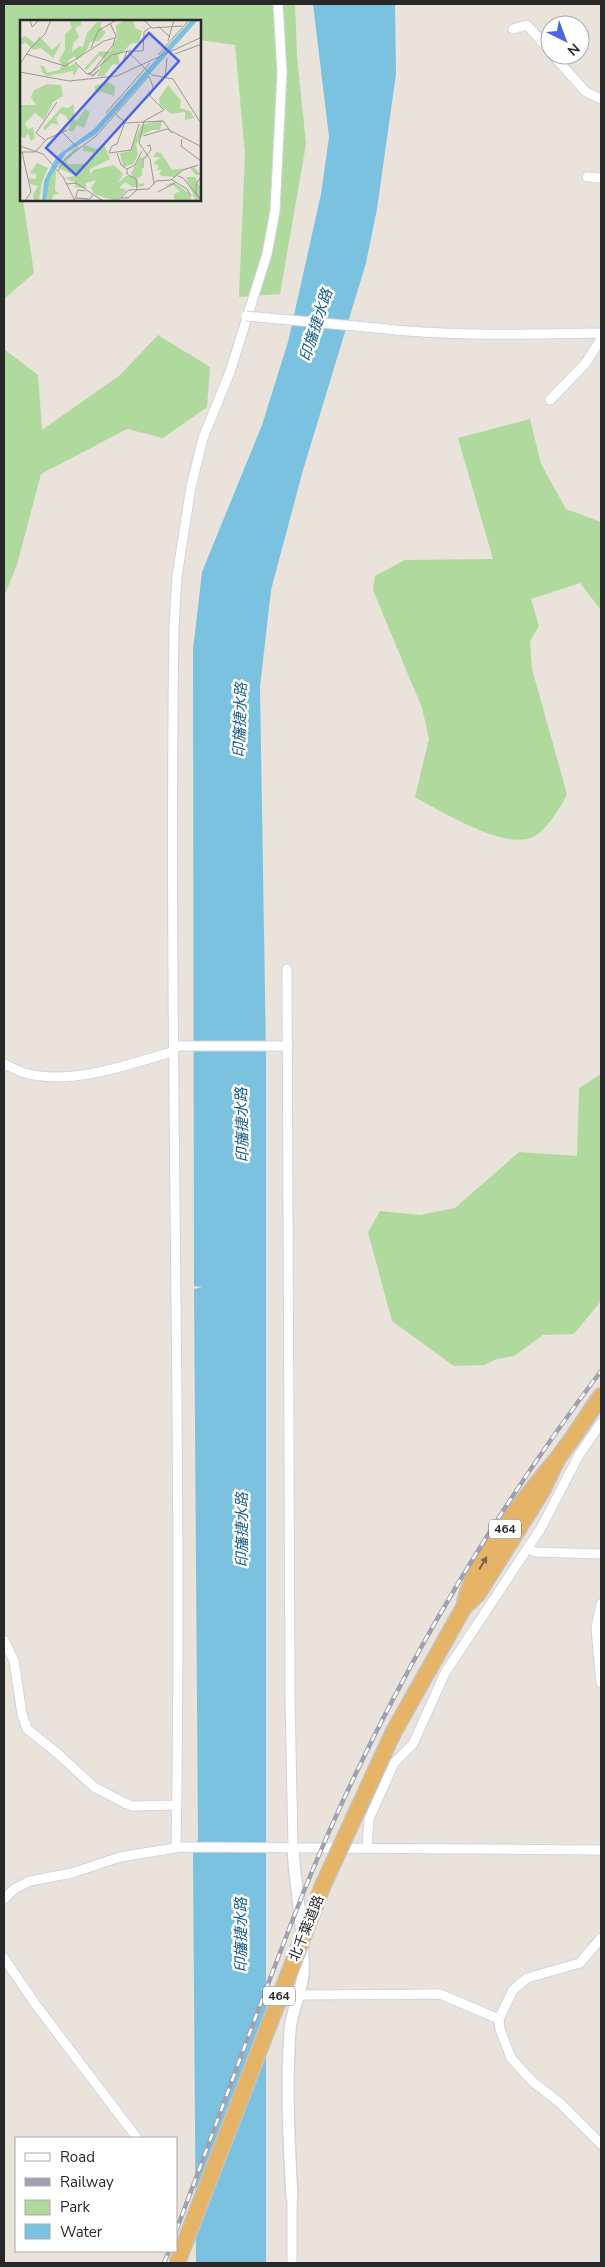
<svg xmlns="http://www.w3.org/2000/svg" width="605" height="2267" font-family="'Nunito Sans','Noto Sans JP',sans-serif">
  <style>
    .green { fill: #b0d99e }
    .water { fill: #7ac2df }
    .lines { fill: none; stroke-linecap: round; stroke-linejoin: round }
    .minor-casing { stroke: #d1d3df; stroke-width: 11 }
    .tertiary-casing { stroke: #d1d3df; stroke-width: 14 }
    .trunk-casing { stroke: #c3c3c3; stroke-width: 18 }
    .minor { stroke: #fff; stroke-width: 9 }
    .tertiary { stroke: #fff; stroke-width: 11 }
    .trunk { stroke: #e5b467; stroke-width: 15 }
    .rail-casing { stroke: #9fa1b0; stroke-width: 4.5 }
    .rail { stroke: #fff; stroke-width: 2.5; stroke-dasharray: 8; stroke-linecap: butt }
    .minor-bridge-casing { stroke: #d1d3df; stroke-width: 11; stroke-linecap: butt }
    .trunk-bridge-casing { stroke: #c3c3c3; stroke-width: 18; stroke-linecap: butt }
    .minor-bridge { stroke: #fff; stroke-width: 9 }
    .trunk-bridge { stroke: #e5b467; stroke-width: 15 }
    .oneway { fill: #7d6744 }
    .labels { text-anchor: middle; stroke-width: 5; stroke-linejoin: round; paint-order: stroke }
    .shield { fill: #fff; stroke: #686868; stroke-width: 1 }
    .shield-label { font-size: 12px; font-weight: bold; fill: #282828 }
    .street-label { font-size: 14px; fill: #282828; stroke: #fff }
    .water-label { font-size: 15px; font-style: italic; fill: #1c6088; stroke: #fff }
    .inset-road { fill: none; stroke: #9c9893; stroke-width: 1 }
    .view { fill: #4d65e4; fill-opacity: 0.15; stroke: #4d65e4; stroke-width: 2.5 }
    .inset-edge { fill: none; stroke: #282828; stroke-width: 2.5 }
  </style>
  <rect width="100%" height="100%" fill="#e9e3db"/>
  <path class="green" d="M4 4H295L297 56 306 144 280 294 239 297 245 153 235 45 200 40V21H21V200H23L34 273 4 299Z
    M158 335 210 367 207 407 163 438 127 429 41 474 17 565 4 596V349L38 375 42 430 120 375Z
    M530 419 541 464 566 509 601 522V610L580 583 531 599 539 626 530 641 532 669 567 794C561 807 545 833 531 838 501 848 442 812 415 797L429 739 422 708 373 590 375 576 405 560 493 559 458 438Z
    M601 1074V1301L574 1334 543 1335 514 1356 497 1359 484 1365 454 1366 392 1321 368 1232 380 1211 420 1215 455 1208 519 1152 577 1156 579 1088Z"/>
  <path class="water" d="M313 4H395L396 74 377 209 366 263 303 470 271 590 260 687 266 1055V2263H196L193 1854 198 1839 194 1289 202 1287 194 1286 193 650 202 572 262 425 288 342 321 194 329 137Z"/>
  <g class="lines">
    <defs>
      <path id="minor" d="M513 29 527 25 550 51
        M553 55 586 92 601 99
        M587 177 601 178
        M377 328C451 337 527 334 601 333
        M550 400 585 364 601 339
        M287 969 290 1699 293 1847
        M174 1046H288
        M4 1064C11 1067 18 1071 25 1073 69 1086 132 1064 174 1051
        M528 1548 535 1552 601 1554
        M601 1604 596 1628 601 1683
        M4 1640 14 1661 22 1714 27 1729 56 1752 94 1787 125 1803 132 1806 176 1805
        M367 1847 369 1819 394 1763 413 1744 445 1673 541 1528 579 1455 601 1423
        M176 1848C183 1441 168 1034 174 627L177 576 191 487 203 438 230 372 267 254 275 211 282 73 278 4
        M4 1899 14 1889 30 1881 72 1873 120 1857 181 1847 601 1850
        M601 1938 580 1963 527 1978 513 1990 499 2019 500 2029 511 2058 532 2081 560 2103 601 2144
        M4 1958 36 2005 137 2138
        M300 1995 440 1994 499 2019
        M292 2198V2263"/>
      <path id="tertiary" d="M292 2198C289 2143 286 2086 290 2031 291 2012 301 1994 303 1975 305 1932 295 1890 293 1847"/>
      <path id="trunk" d="M464 1607C471 1563 528 1494 557 1459 573 1439 586 1417 601 1396
        M393 1733 464 1607 477 1595 542 1491 558 1458"/>
    </defs>
    <use href="#minor" class="minor-casing"/>
    <use href="#tertiary" class="tertiary-casing"/>
    <use href="#trunk" class="trunk-casing"/>
    <use href="#minor" class="minor"/>
    <use href="#tertiary" class="tertiary"/>
    <use href="#trunk" class="trunk"/>
    <defs>
      <path id="rail" d="M176 2231C219 2118 259 2004 304 1891 377 1710 483 1527 601 1371
        M164 2263 169 2251"/>
    </defs>
    <use href="#rail" class="rail-casing"/>
    <use href="#rail" class="rail"/>
    <defs>
      <path id="minor-bridge" d="M246 316 377 328"/>
      <path id="trunk-bridge" d="M177 2263 323 1885 393 1733"/>
    </defs>
    <use href="#minor-bridge" class="minor-bridge-casing"/>
    <use href="#trunk-bridge" class="trunk-bridge-casing"/>
    <use href="#minor-bridge" class="minor-bridge"/>
    <use href="#trunk-bridge" class="trunk-bridge"/>
  </g>
  <defs><path id="oneway-solid" d="M-6-.8H1V-3.2L6.5 0L1 3.2V.8H-6Z" transform="scale(1.25)"/></defs>
  <use class="oneway" href="#oneway-solid" transform="translate(483 1563) rotate(-60)"/>
  <g class="labels">
    <g class="shield">
      <rect x="489" y="1519.5" width="32" height="19" rx="4"/>
      <rect x="263" y="1986.5" width="32" height="19" rx="4"/>
    </g>
    <g class="shield-label">
      <text x="505" y="1533">464</text>
      <text x="279" y="2000">464</text>
    </g>
    <g class="street-label">
      <text transform="translate(306 1928) rotate(-68)" y="5">北千葉道路</text>
    </g>
    <g class="water-label">
      <text transform="translate(316 325) rotate(-72)" y="5">印旛捷水路</text>
      <text transform="translate(240 720) rotate(-88)" y="5">印旛捷水路</text>
      <text transform="translate(242 1125) rotate(-91)" y="5">印旛捷水路</text>
      <text transform="translate(242 1530) rotate(-90)" y="5">印旛捷水路</text>
      <text transform="translate(241 1935) rotate(-90)" y="5">印旛捷水路</text>
    </g>
  </g>
  <g transform="translate(20 20)">
    <rect width="181" height="181" fill="#e9e3db"/>
    <path d="M49 0H61V5L55 8 59 17 53 23 52 32 59 26 63 27 67 13 77 2H81V9L86 12 79 21 70 22 67 30 57 40 54 36 48 41 49 47 55 43 59 47 53 57V51L27 56 22 52 20 45 25 47 27 53 39 50 43 45 39 41 45 29V14L52 8ZM104 0H113L115 8 122 11 119 23H112L98 36 100 45 93 44 83 57 77 56 84 38 79 36 67 50 64 49 80 31 90 32 97 18 96 6ZM5 16 15 23 19 16 32 30 42 21 33 38 21 28 13 30 5 22 0 26V19ZM88 62 95 66 94 76 80 71 75 74V66ZM27 64 41 65 43 76 33 82 24 100 15 93 5 103 8 110 13 107 15 118 11 121 8 113 5 118 0 116V85H16L11 77 14 70ZM148 65 161 81 160 88 170 91 174 98 165 100V92L151 94 140 85 139 79ZM54 84V99L57 101 65 89 70 92 64 108 57 105 53 112 48 110 51 104 46 96 40 93 36 99 39 105 32 103 25 110 23 108 42 87 48 88ZM142 100 140 110H132L122 115 116 124 118 135 113 144 103 147 100 133 110 131 121 105ZM84 124 90 139 70 149V155L73 150 94 145 103 154 98 163 106 156H113L111 153 120 137 126 138 122 140V155L117 159 119 164 125 163 124 166 113 167 105 162 99 168 107 170 96 181 74 174 71 168 76 160 66 163V168L55 167V162L44 158 55 156 37 147 55 128 58 129 46 142 48 144H64L71 140 73 132 63 131 64 125 76 129ZM136 132 141 133 152 150 174 147 181 155H176L170 148 162 150 155 157 142 156 139 154 142 149 136 151 139 147 136 144 134 146 135 141 141 138 133 137ZM17 143 28 148 22 162 19 181H14L13 175 18 166 10 164 8 158 16 159V154L10 153ZM36 149 35 171 41 174H34L31 181H26L30 158ZM166 157H175L181 169V181H154V174L160 171 153 165 145 166 153 162 169 173 172 181 175 179Z" fill="#b0d99e"/>
    <path d="M171 0H178L76 114 46 133 30 158 26 181H22L24 161 37 136 74 109Z" fill="#7ac2df"/>
    <path class="inset-road" d="M10 0 12 7 19 0M124 0 132 8 162 6M138 6 150 17M148 21 154 0M71 28 78 11 96 0M6 34 45 46 84 21 95 18M155 34 182 24M138 35 169 0M55 42 67 54 72 52 93 25 96 16 90 3M0 44 10 29 25 14 31 0M0 52 49 61 97 56 182 17M68 54 73 55 79 50 72 57M70 54 92 35 107 31 132 55 153 59 182 105M90 55 103 42 107 31H123L124 12 131 7M129 56 133 67 130 76 144 90 124 101 119 123 130 139 134 164M145 58 147 38M86 93 130 43M95 94 106 103 143 101 152 113M105 102 97 124 92 126 89 133 111 130M41 111 58 128M123 116 147 109 182 127M162 119 161 126 181 141M25 120 16 113 37 82M0 126 23 134 43 157 55 181M111 130 119 104M0 132H15L27 119 47 110M2 132 11 172 5 181M97 133 101 145 107 149V154L116 159 117 170M123 148V140L131 130 130 125 127 126M107 149 115 145 122 131M38 151 45 139 76 116 129 56M158 156 163 158 182 181M152 160 167 169 171 176M47 164 56 163 83 181M138 172 155 163M176 174V164L182 155M56 178 70 179 73 174M101 178H108L117 170M55 179 58 170 65 171M97 181 109 170 129 169 136 161 151 160 163 150 178 145"/>
    <path class="view" d="M129 13 159 41 56 155 26 128Z"/>
    <rect width="181" height="181" class="inset-edge"/>
  </g>
  <rect width="605" height="2267" fill="none" stroke="#282828" stroke-width="10"/>
  <rect x="15" y="2137" width="162" height="115" fill="#ffffff" stroke="#a9a9a9"/>
  <rect x="25" y="2153" width="25" height="8" fill="#ffffff" stroke="#a9a9a9"/>
  <text x="60" y="2162" font-size="15" fill="#282828">Road</text>
  <rect x="25" y="2178" width="25" height="8" fill="#9fa1b0" stroke="#a9a9a9"/>
  <text x="60" y="2187" font-size="15" fill="#282828">Railway</text>
  <rect x="25" y="2200" width="25" height="15" fill="#b0d99e" stroke="#a9a9a9"/>
  <text x="60" y="2212" font-size="15" fill="#282828">Park</text>
  <rect x="25" y="2224" width="25" height="15" fill="#7ac2df" stroke="#a9a9a9"/>
  <text x="60" y="2237" font-size="15" fill="#282828">Water</text>
  <g transform="translate(565 40) rotate(138)"><circle r="24" fill="#ffffff" stroke="#a9a9a9"/>
  <path d="M0-4L9 19L0 12L-9 19Z" fill="#4d65e4"/>
  <text y="-8" font-size="14" font-weight="bold" text-anchor="middle" fill="#282828">N</text>
  </g>
</svg>
